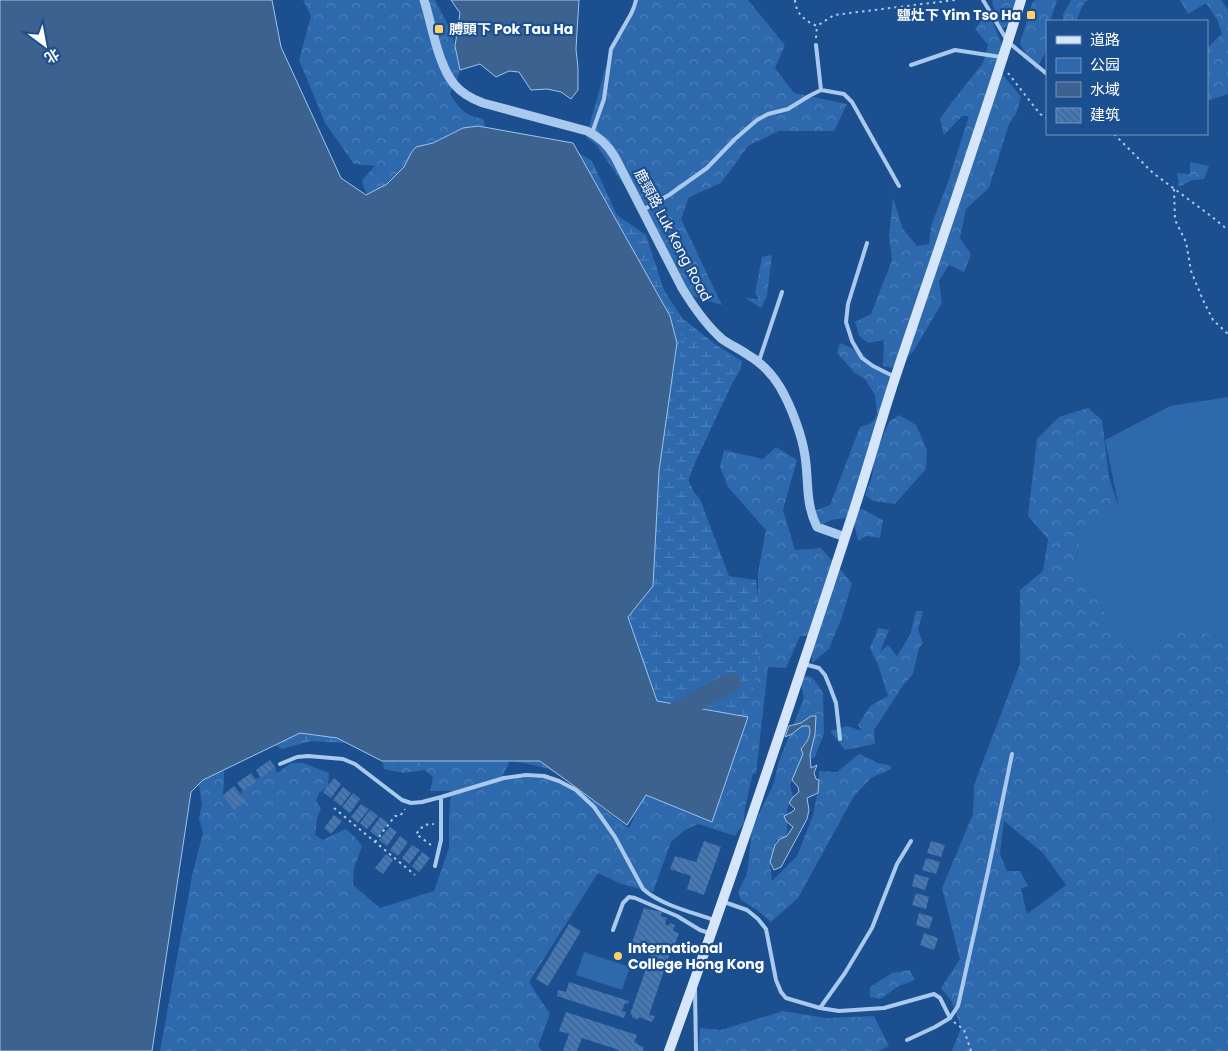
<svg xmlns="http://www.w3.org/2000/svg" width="1228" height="1051" font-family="Poppins,'Noto Sans SC',sans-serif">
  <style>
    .green { fill: #2e69ad }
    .forest { fill: url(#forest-crowns); fill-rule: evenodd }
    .wetland { fill: url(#wetland-marsh) }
    .water { fill: #3c6290; stroke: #9cc4f0 }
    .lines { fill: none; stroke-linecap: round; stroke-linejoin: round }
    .river { stroke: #3c6290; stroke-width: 20 }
    .building { fill: url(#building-back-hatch) }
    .path { stroke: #a9c9ee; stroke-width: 2; stroke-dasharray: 2.5 4; stroke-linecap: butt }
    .service { stroke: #a9c9ee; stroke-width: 4 }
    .tertiary { stroke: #a9c9ee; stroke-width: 9 }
    .secondary { stroke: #d6e6fa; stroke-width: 10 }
    .poi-dot { fill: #ffd166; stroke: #1b4f8f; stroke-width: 2 }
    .labels { text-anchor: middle; stroke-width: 4.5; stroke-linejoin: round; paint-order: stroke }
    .poi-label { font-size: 14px; font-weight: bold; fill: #fff; stroke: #1b4f8f; text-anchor: start }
    .street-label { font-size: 14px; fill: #fff; stroke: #1b4f8f }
  </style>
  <defs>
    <pattern id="forest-crowns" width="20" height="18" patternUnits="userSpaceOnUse" patternTransform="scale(1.25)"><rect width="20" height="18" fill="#2e69ad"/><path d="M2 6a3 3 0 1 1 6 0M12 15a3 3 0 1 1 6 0" fill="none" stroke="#4d80b9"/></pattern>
    <pattern id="wetland-marsh" width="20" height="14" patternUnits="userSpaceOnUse" patternTransform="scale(1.25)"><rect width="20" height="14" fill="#2e69ad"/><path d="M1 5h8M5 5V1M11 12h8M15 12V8" fill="none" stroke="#4d80b9"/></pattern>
    <pattern id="building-back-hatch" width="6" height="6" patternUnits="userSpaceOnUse" patternTransform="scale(1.25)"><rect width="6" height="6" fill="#4478b7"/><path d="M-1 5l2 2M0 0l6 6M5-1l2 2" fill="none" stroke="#486282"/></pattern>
  </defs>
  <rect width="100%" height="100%" fill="#1b4f8f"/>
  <path class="green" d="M1228 397V645L1178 619 1142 665 1073 566 1083 534 1119 508 1105 440 1170 406Z
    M1228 773V911L1208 786Z
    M584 952 630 967 622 990 576 975Z"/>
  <path class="forest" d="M303 0H435L452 33 460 70 455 85 453 86 450 94C461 111 464 114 483 119L485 126 464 128 411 153 404 167 387 184 368 195 364 188 362 180 375 166 354 164 325 123 299 60 311 16Z
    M636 0H748L785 45 775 68 794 93 847 104 834 131H779L748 146 721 183 689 197 681 219 722 305 689 295 641 210 597 146 586 137 611 49Z
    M993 0H1023L1017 22 1000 29 992 2Z
    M1035 0H1057L1050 21H1047V37L1045 53 1036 70 1020 44 1032 3Z
    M1071 0H1088L1084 3 1076 21H1063V15Z
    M1180 0H1221L1228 10V94L1207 101V48L1222 34 1217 19 1206 3 1188 14Z
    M985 16 991 18 1001 42 1003 75 1021 97 1016 114 1009 124 989 188 966 209 960 238 971 254 964 272 949 265 939 281 942 303 913 352 900 363 892 368 883 366 884 340 868 343 859 336 855 322 871 314 892 260 889 236 893 198 903 229 917 246 929 244 931 226 948 182 969 116H962L944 135 940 119 952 102 983 63 988 45 975 29Z
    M1190 162 1209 166 1204 179 1192 180 1179 187 1177 173 1190 174Z
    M772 255 767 296 761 308 746 298 759 299 755 293 762 257Z
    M670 316 742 361 740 370 713 413 682 498 734 589 758 613V573L766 530 728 487 720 467 724 450 763 459 776 447 797 460 783 510 795 550 821 548 852 583 842 617 829 649 812 663V636H800L786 668 768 667 756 774 753 773 745 808 744 822 735 836 698 824 685 830 671 842 653 892 621 884 598 873 529 982 550 1014 538 1046 542 1051H160L192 876 203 833 199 819 202 804 198 780 213 767 224 770V782L223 795 235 803 241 794 245 783 256 779 275 767 277 773 291 763H303L329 773 328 786 319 793 316 801 321 808 317 818 315 835 323 840 339 832 346 829 355 837 362 846 354 868 353 885 380 908 434 891 449 848V818L451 791H430L433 777 425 770 403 773 384 769 382 761H510L501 779 547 777 584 794 629 828 646 794 657 701 628 616 654 586 677 343Z
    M840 343 861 352 875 367 891 378 888 419 846 518 831 520 817 527 814 511 830 505 860 427 872 423 877 414 875 395 865 379 855 373 837 353Z
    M1088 408 1102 420 1109 477 1119 508 1083 534 1073 566 1142 665 1178 619 1228 645V773L1208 786 1228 911V1051H952L961 1028 952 1002 941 988 960 959 942 888 973 814 974 785 1020 664V590L1043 571 1048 539 1028 516 1037 439 1059 417ZM1004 821 1043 853 1066 885 1027 914 1021 889 1028 886 1020 871H1007L1000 854Z
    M899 415 916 425 927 450 926 469 895 504 873 501 865 495 872 477 875 455 889 422Z
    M859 509H862L883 520 880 538 866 536 858 541 854 523Z
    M916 611H923L918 630 923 643 919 648 913 674 902 687 874 730 875 744 845 750 830 731 847 726 862 731 858 725 870 706 888 696 878 665 870 648 878 628 889 630 880 652 888 645 897 656 910 635Z
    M799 675 808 676 813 678 823 693 824 733 815 757 799 765 790 784 793 797 787 809V836L776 841 770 862 772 881 797 856 813 815 818 790 819 771 837 772 859 754 878 763 891 766V769L871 778 854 796 798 898 771 922 757 910 741 900 738 892 747 874 752 828 774 783 778 764 804 698Z
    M910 970 915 980 899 986 880 999 870 997V987L892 973Z
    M783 1011 826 1018 874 1016 889 1046 879 1051H698L700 1028 721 1030Z"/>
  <path class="wetland" d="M573 149 592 161 617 215 646 235 664 290 682 318 738 362 742 361 740 370 732 384 693 467 687 477 694 492 700 499 729 576 756 580 762 635 757 670 750 707 738 745 727 764 713 784 697 789 677 788 652 797 647 791 646 802 629 822 609 805 546 768 514 761 451 757 418 767 401 766 378 759 346 743 311 741 282 749 271 742 272 734 310 722 348 714 375 706H391L398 693 414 689 426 697 442 691V682L465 687 476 684 488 694 501 688 528 691 563 709 585 719 620 754 637 774 648 782 665 770 660 751 650 750 628 743 605 726 628 721 657 722 692 711 690 701 667 712 632 715 612 698 597 680 604 676 617 682 632 681 643 659 626 609 634 599 622 583 637 561 652 506 653 475 663 403 685 340 662 310 624 235 591 224 583 194 563 171Z"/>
  <path class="water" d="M0 0H272L281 47 341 178 366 195 387 184 404 167 411 153 416 147 433 143 463 128 478 126 573 143 670 316 677 343 659 471 653 586 628 617 657 701 748 717 712 822 646 795 627 825 540 761H382L337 738 300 733 203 780 191 792 152 1051H0Z
    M451 0H579L576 49 578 68V90L571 99 561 92 547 89 531 90 519 72 509 71 496 77 480 64 460 70 455 46 460 13Z
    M811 716H816L815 734 810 755 811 768 817 765 814 773 816 779 819 780 818 793 807 798 809 810 807 819 781 867 774 870 770 862 775 845 780 839 787 836 793 827 786 821 784 816 792 812 795 809 789 803 793 797 799 792 798 787 792 780 803 754 801 749C807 742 812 735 809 726H802L792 734 785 737 789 726 801 723Z"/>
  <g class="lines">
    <path class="river" d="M662 719 731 683"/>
  </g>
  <path class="building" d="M270 760 275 767 261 778 256 770Z
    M251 773 257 781 243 791 237 783Z
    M334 778 341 784 331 798 323 792Z
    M234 786 246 801 234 810 223 795Z
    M343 787 351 793 341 806 333 800Z
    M353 793 360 799 350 813 342 807Z
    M361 804 369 809 358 823 351 817Z
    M370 810 378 816 367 829 360 823Z
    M334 815 342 821 331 834 324 828Z
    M380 817 388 823 378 837 370 831Z
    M390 827 397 832 387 846 379 840Z
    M400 836 408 842 398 856 390 850Z
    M704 841 721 847 704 895 687 889 691 876 670 869 675 856 696 862Z
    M931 841 945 845 941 857 927 853Z
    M412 845 420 850 409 864 402 858Z
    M422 852 430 858 419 872 412 866Z
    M386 854 393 860 383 874 375 868Z
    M926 858 940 862 936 874 922 870Z
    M915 874 929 878 925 890 912 886Z
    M916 893 929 897 926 909 912 905Z
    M644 908 662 912 661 916 667 918 665 924 668 926 670 923 675 925 673 931 679 933 675 944H673L649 1015 655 1016 652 1022 639 1017 638 1020 632 1017V1015L630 1014 651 955 630 948Z
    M919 913 933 917 929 929 916 925Z
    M569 924 581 931 548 986 536 979Z
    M924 933 938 938 934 950 920 945Z
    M569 982 629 1001 628 1004 625 1003 622 1011 626 1012 624 1018 557 996 558 990 566 992Z
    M566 1012 637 1035 634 1042 638 1044V1045L644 1047 643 1051H619V1050L582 1038 577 1051H563L569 1034 559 1031Z"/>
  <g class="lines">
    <path class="path" d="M795 0C796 14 805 21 817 26L834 15 955 0
      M816 38 817 26
      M1008 73 1040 114 1047 118
      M1114 134 1153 173 1211 216 1228 230
      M1174 189 1175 220 1186 242 1191 271 1203 300 1213 320 1228 334
      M334 808 415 875
      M375 842 395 816H400L405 809
      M431 845 416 834 424 825 434 824
      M954 1022 964 1030 971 1051"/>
    <path class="service" d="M983 0 1008 42 1047 74
      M911 65 955 50 1001 57
      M821 90 844 94 852 102 899 186
      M592 133 604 99 611 49 631 14 634 7 636 0
      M643 210 669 195 707 168 735 139 757 120 768 114 788 109 809 96 821 90 816 45
      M867 243 848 304 846 322 852 341 862 358 873 366 893 376
      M759 361 782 292
      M804 664 819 668 825 675 830 687 836 703 840 739
      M280 764 297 757 308 756 343 759 355 764 402 800 411 803 422 802 441 797 504 778 526 775 544 776 559 781 576 790 594 807 615 837 643 889C661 905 691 912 714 920
      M435 866 441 840V797
      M724 902 747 910 758 919 766 929 776 980 781 992 786 998 820 1008 839 1011 884 1008 934 994 940 998 950 1018
      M613 930 623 903 629 897 635 898 677 916 700 930 709 933
      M695 989 696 1051
      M820 1008 845 973 872 928 897 864 911 841
      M907 1040 935 1027 950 1018 958 1006 988 871 1012 754"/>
    <path class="tertiary" d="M424 0C432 25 438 65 454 84 462 94 472 99 483 103L587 131C600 137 608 145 615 157L682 288C693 306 706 325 722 339 730 345 740 349 748 355 762 363 772 374 780 387 791 406 802 435 805 456 809 481 805 503 817 527L845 537"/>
    <path class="secondary" d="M669 1051C733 875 793 697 851 519 867 471 880 423 896 375 938 250 982 126 1021 0"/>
  </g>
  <g class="poi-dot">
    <rect x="1026" y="10" width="10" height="10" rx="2.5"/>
    <rect x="434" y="24" width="10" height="10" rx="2.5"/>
    <circle cx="618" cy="956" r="5"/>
  </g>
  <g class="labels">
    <g class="poi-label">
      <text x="1021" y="20" text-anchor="end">鹽灶下 Yim Tso Ha</text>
      <text x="449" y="34">膊頭下 Pok Tau Ha</text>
      <text x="628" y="953">International<tspan x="628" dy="16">College Hong Kong</tspan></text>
    </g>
    <g class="street-label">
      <text transform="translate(673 235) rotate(62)" y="5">鹿頸路 Luk Keng Road</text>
    </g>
  </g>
  <rect x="1046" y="20" width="162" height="115" fill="#1b4f8f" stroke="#7695bc"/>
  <rect x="1056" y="36" width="25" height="8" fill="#d6e6fa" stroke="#7695bc"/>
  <text x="1090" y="45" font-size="15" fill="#ffffff">道路</text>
  <rect x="1056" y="58" width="25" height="15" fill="#2e69ad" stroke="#7695bc"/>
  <text x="1090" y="70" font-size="15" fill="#ffffff">公园</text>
  <rect x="1056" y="82" width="25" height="15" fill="#3c6290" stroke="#7695bc"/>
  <text x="1090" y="95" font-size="15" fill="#ffffff">水域</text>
  <rect x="1056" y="108" width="25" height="15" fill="url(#building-back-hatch)" stroke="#7695bc"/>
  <text x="1090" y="120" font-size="15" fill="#ffffff">建筑</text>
  <g transform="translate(45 45) rotate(148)" stroke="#1b4f8f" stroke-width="4" paint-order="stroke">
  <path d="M0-4L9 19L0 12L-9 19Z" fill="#ffffff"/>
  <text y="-8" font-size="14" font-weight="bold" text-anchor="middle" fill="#ffffff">北</text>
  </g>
</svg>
